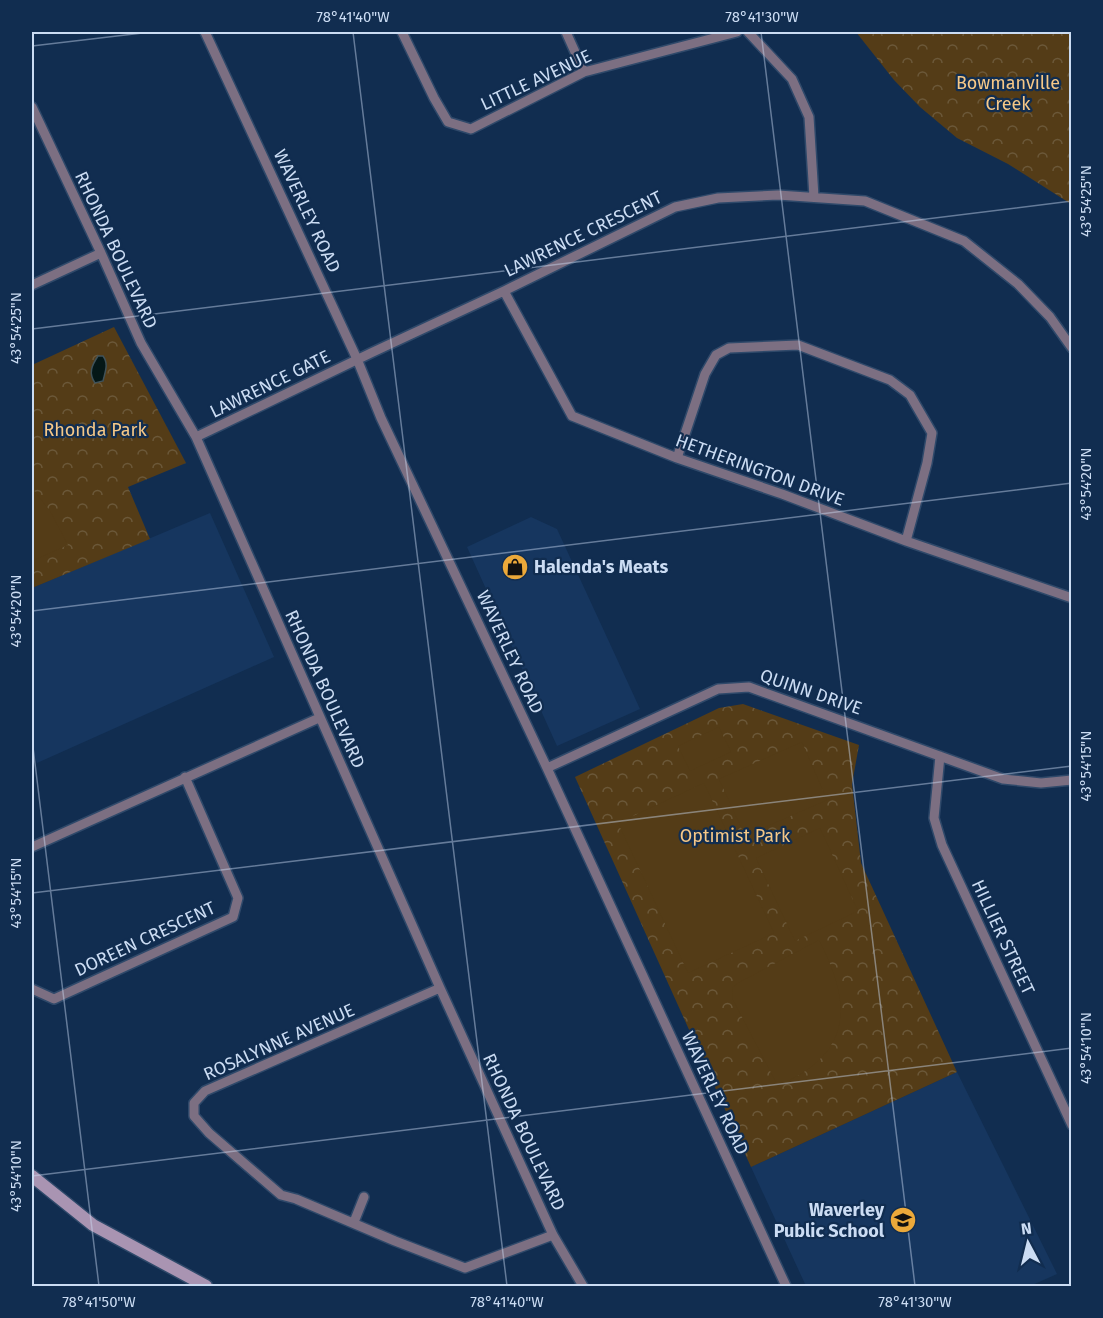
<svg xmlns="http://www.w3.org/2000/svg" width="1103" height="1318" font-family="'Fira Sans',sans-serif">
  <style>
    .built { fill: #16365f }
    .park { fill: url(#park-crowns) }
    .pitch { fill: #543c17 }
    .water { fill: #041717; stroke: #405259; stroke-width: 1.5 }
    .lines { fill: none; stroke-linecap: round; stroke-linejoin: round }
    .street-casing { stroke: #2f496a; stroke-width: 12 }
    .secondary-casing { stroke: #2f496a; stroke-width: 15 }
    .street { stroke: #7c6f82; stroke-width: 9 }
    .secondary { stroke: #a994b2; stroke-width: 12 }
    .ticks { fill: none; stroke: #cbdcf3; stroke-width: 1.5; stroke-opacity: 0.45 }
    .labels { text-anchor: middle; stroke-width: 4.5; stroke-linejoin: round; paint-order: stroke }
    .street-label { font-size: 18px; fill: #cbdcf3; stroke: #112d50 }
    .park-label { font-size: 18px; fill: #f6c887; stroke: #112d50 }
    .poi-label { font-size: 18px; font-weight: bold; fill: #cbdcf3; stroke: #112d50; text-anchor: start }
    .neatline { fill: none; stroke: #cbdcf3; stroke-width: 2 }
    .ticks-label { font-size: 15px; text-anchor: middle; fill: #cbdcf3 }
  </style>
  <defs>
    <pattern id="park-crowns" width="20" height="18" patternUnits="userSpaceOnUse" patternTransform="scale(1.5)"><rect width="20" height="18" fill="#543c17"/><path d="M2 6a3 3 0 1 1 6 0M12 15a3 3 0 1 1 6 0" fill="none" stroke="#6b5839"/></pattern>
  </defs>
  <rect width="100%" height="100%" fill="#112d50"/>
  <path class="built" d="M210 513 274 657 37 763 32 749V588Z
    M531 517 557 529 640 709 557 746 467 547Z
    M957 1072 1057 1274 1030 1286H806L751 1167Z"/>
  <path class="park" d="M856 32H1071V204L1008 164 957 138 920 107 894 80Z
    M114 327 186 463 128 487 150 539 32 588V365Z
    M743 704 859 745 852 784 861 863 957 1072 751 1167 575 777 719 708Z"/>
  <path class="pitch" d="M32 488 50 511 68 545 32 561Z
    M719 727 731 752 690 771 678 746Z
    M802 742 827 800 745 836 719 779Z
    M704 783 774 933 688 973 618 823Z
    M820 828 858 911 795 941 756 858Z
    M819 940C841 983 857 1032 811 1067 801 1075 789 1080 778 1086L732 998 733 987 738 983Z"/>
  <path class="water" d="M98 356H103C109 364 105 372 103 381L95 383C88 373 92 365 98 356Z"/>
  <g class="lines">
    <defs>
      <path id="street" d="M205 32 357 359 381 418 547 768 786 1286
        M402 32 434 98 448 122 471 129 584 72 737 32
        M566 32 584 72
        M748 32 792 79 809 117 814 197
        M32 107 101 253 141 343 196 437 440 988 553 1235 583 1286
        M32 285 101 253
        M504 291 572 416 677 458 782 494 906 541 1072 598
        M196 437 373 352 504 291 675 207 718 198 778 195 865 201 964 241 1018 284 1050 317 1072 348
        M677 458 705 374 716 355 729 348 798 345 890 380 910 395 932 433 927 463 906 541
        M940 756 934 818 942 845 1072 1125
        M547 768 718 689 749 687 1003 779 1041 783 1072 780
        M32 847 319 718
        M440 988 205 1091 194 1103V1116L209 1133 281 1195 296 1199 395 1241 465 1268 553 1235
        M32 989 54 999 233 917 238 898 185 777
        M354 1222 364 1197"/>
      <path id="secondary" d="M32 1176 93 1225 206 1286"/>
    </defs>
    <use href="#street" class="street-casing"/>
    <use href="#secondary" class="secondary-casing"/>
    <use href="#street" class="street"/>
    <use href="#secondary" class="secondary"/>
  </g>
  <path class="ticks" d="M353 32 507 1286M761 32 915 1286M32 46 151 32M32 329 1072 201M32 611 1072 483M32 739 99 1286M32 893 1072 766M32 1176 1072 1048"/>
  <defs>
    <symbol id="shop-disc" viewBox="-11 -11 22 22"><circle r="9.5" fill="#eca93a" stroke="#112d50"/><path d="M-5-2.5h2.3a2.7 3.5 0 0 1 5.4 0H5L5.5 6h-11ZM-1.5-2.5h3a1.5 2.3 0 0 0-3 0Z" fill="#111"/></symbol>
    <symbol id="school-disc" viewBox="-11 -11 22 22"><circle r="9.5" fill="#eca93a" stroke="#112d50"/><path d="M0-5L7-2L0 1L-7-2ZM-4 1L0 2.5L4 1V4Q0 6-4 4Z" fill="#111"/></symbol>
  </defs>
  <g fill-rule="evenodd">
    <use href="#shop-disc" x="500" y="552" width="30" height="30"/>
    <use href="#school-disc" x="888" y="1205" width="30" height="30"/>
  </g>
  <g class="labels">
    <g class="street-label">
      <text transform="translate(536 80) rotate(-25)" y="6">LITTLE AVENUE</text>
      <text transform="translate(307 211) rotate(65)" y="6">WAVERLEY ROAD</text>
      <text transform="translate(583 234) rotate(-26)" y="6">LAWRENCE CRESCENT</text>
      <text transform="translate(116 250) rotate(65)" y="6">RHONDA BOULEVARD</text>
      <text transform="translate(270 384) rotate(-26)" y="6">LAWRENCE GATE</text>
      <text transform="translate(760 470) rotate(20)" y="6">HETHERINGTON DRIVE</text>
      <text transform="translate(510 652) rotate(65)" y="6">WAVERLEY ROAD</text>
      <text transform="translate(325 689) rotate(66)" y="6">RHONDA BOULEVARD</text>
      <text transform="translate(811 692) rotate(19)" y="6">QUINN DRIVE</text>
      <text transform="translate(1003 937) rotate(65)" y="6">HILLIER STREET</text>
      <text transform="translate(145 939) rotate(-25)" y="6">DOREEN CRESCENT</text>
      <text transform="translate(279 1042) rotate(-24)" y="6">ROSALYNNE AVENUE</text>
      <text transform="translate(715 1093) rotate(65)" y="6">WAVERLEY ROAD</text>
      <text transform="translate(524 1132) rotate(65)" y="6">RHONDA BOULEVARD</text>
    </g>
    <g class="park-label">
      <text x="1008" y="89">Bowmanville<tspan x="1008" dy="21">Creek</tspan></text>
      <text x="95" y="436">Rhonda Park</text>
      <text x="735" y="842">Optimist Park</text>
    </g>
    <g class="poi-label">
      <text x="534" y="573">Halenda's Meats</text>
      <text x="884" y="1216" text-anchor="end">Waverley<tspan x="884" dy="21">Public School</tspan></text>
    </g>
  </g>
  <rect width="1103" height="1318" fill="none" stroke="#112d50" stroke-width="66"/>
  <g transform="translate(1028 1243) rotate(353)" stroke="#112d50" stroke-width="4.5" paint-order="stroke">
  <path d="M0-4.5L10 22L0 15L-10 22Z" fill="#cbdcf3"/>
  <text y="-9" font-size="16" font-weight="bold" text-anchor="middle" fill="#cbdcf3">N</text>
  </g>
  <rect x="33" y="33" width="1037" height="1252" class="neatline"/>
  <g class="ticks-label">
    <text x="353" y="22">78°41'40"W</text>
    <text x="762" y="22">78°41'30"W</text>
    <text transform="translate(1086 201) rotate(-90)" y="5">43°54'25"N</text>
    <text transform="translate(16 328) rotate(-90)" y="5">43°54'25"N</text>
    <text transform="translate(1086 484) rotate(-90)" y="5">43°54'20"N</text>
    <text transform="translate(16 611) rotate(-90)" y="5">43°54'20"N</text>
    <text transform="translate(1086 766) rotate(-90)" y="5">43°54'15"N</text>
    <text transform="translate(16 893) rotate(-90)" y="5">43°54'15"N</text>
    <text transform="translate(1086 1048) rotate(-90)" y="5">43°54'10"N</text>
    <text transform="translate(16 1176) rotate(-90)" y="5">43°54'10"N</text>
    <text x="99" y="1307">78°41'50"W</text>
    <text x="507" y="1307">78°41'40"W</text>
    <text x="915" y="1307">78°41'30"W</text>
  </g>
</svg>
